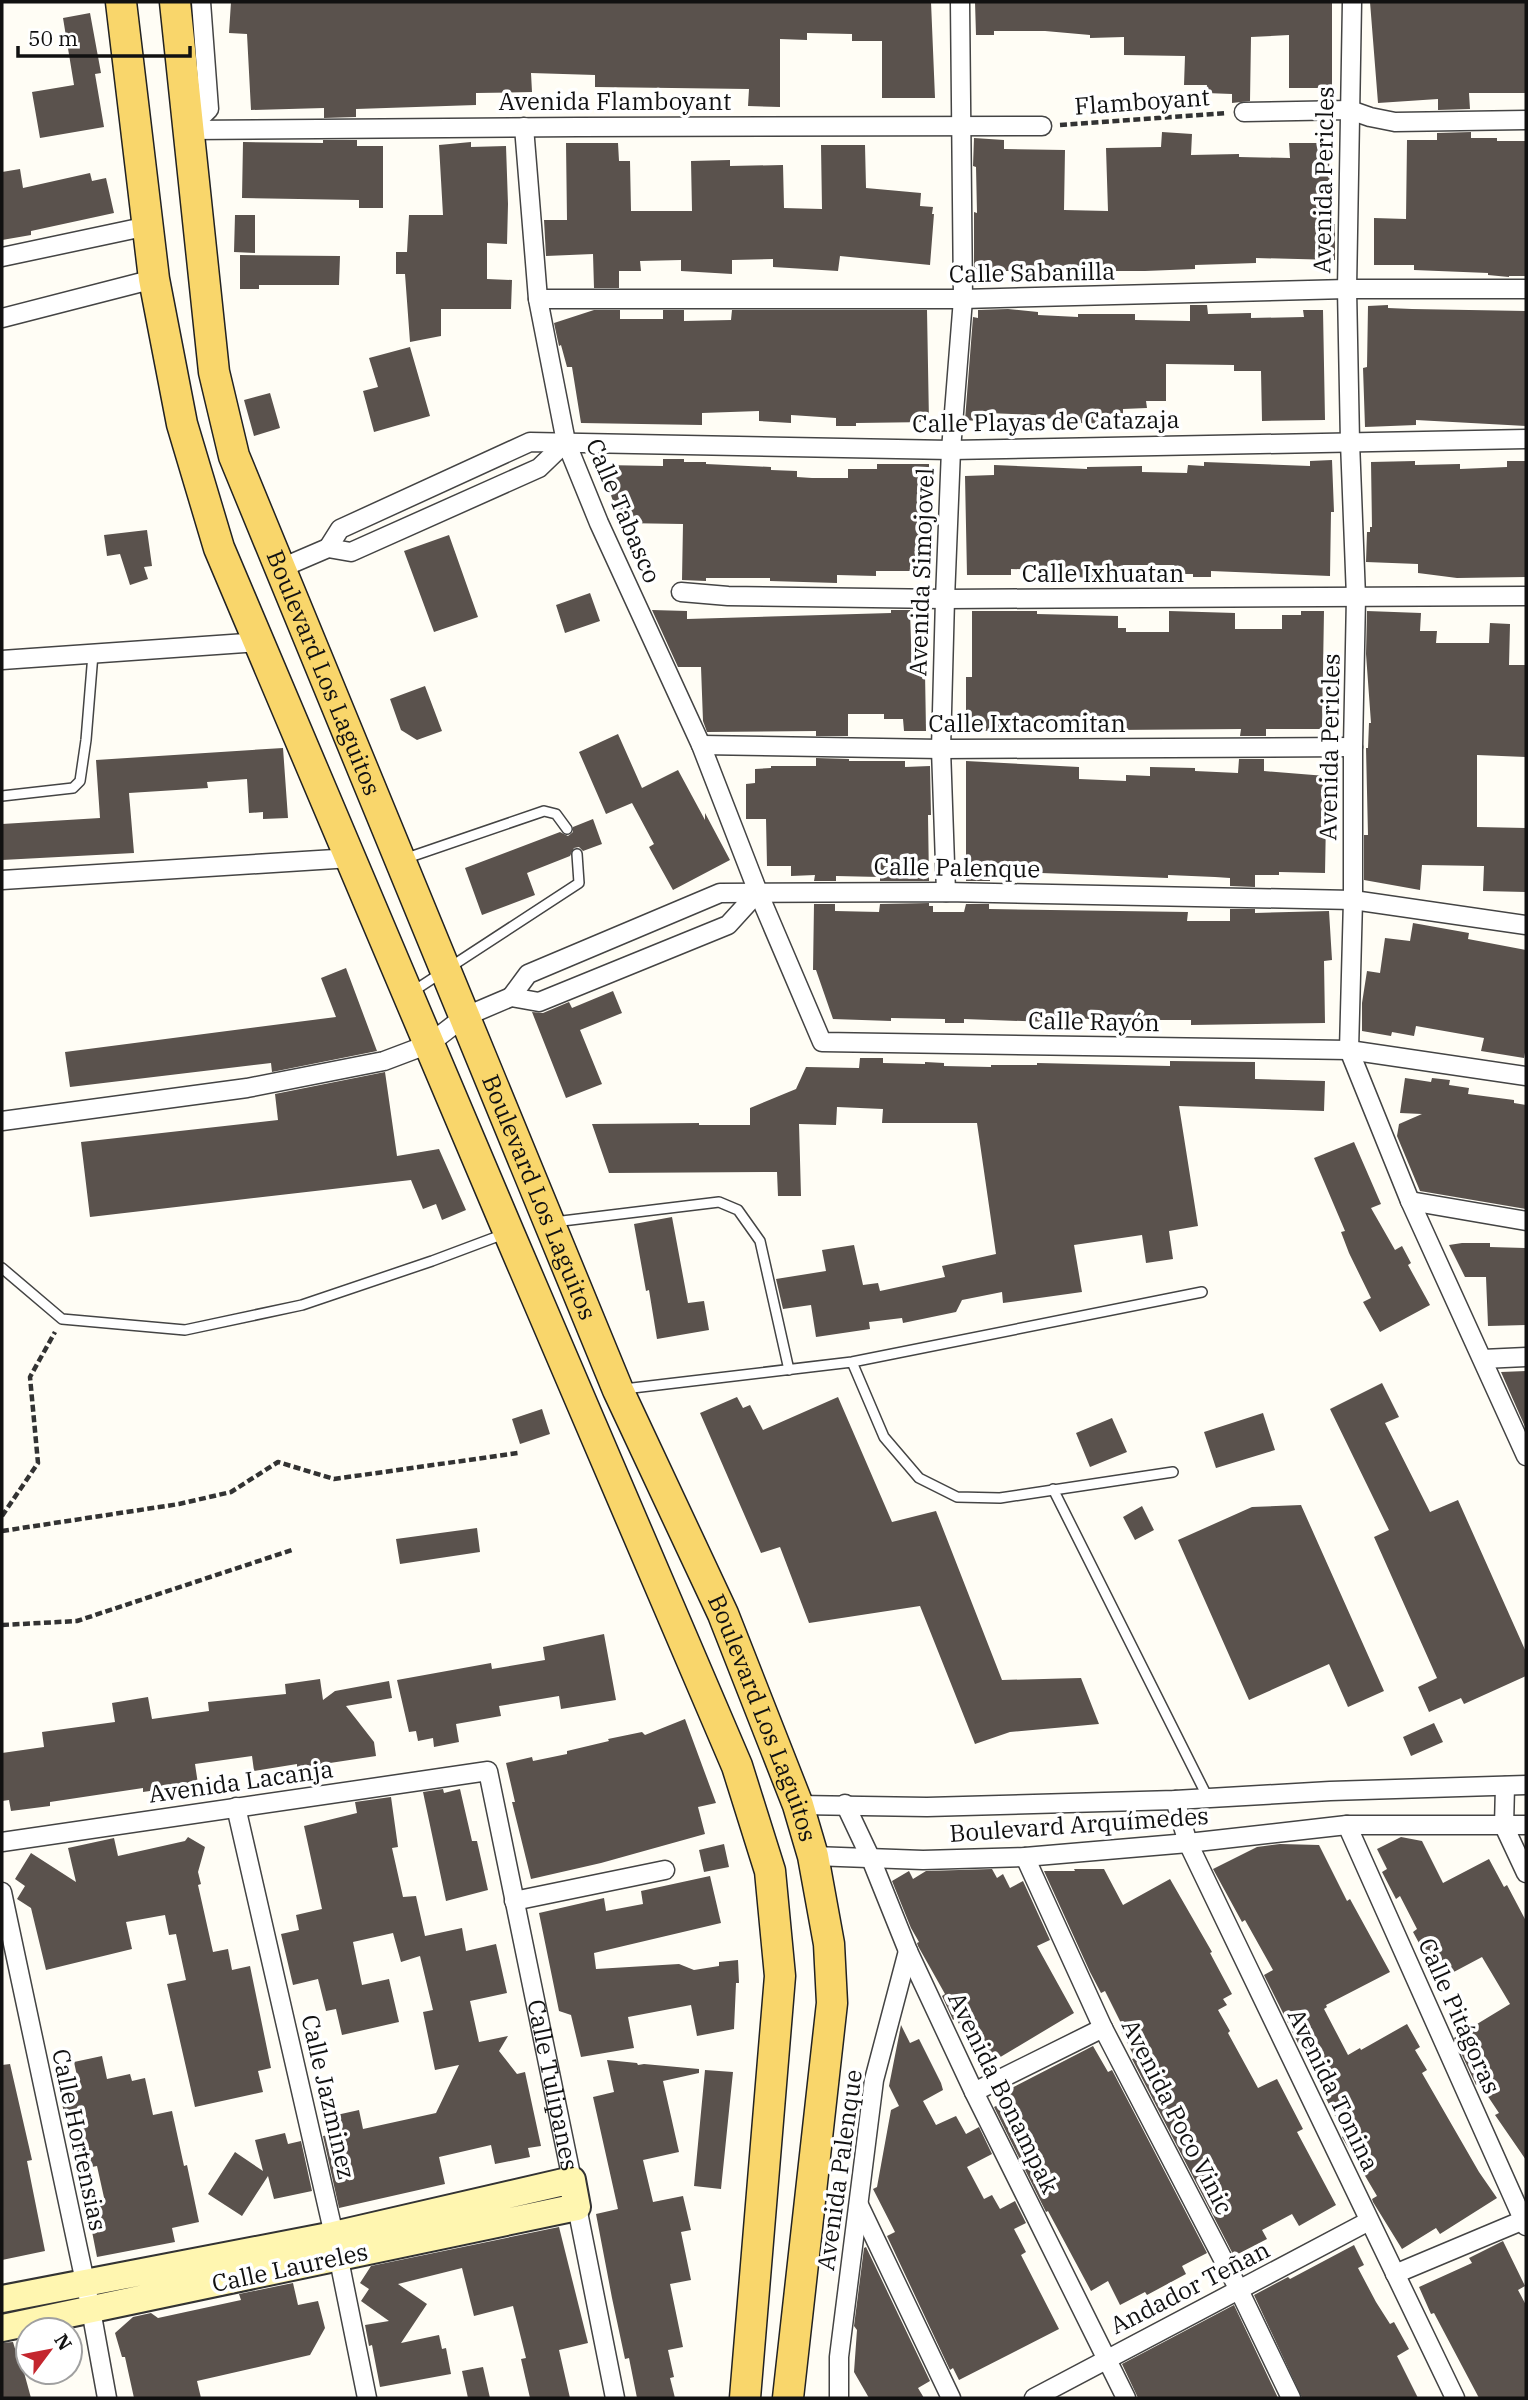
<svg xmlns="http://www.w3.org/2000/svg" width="1528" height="2400" font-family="'IBM Plex Serif',serif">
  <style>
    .building { fill: #5a524d }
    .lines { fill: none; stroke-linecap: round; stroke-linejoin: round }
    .lane-casing { stroke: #444; stroke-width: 12 }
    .street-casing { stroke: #444; stroke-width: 21 }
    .secondary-casing { stroke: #333; stroke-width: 30 }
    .primary-casing { stroke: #222; stroke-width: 33 }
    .path { stroke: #333; stroke-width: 4.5; stroke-dasharray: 7 3.5; stroke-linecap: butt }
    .lane { stroke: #fff; stroke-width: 9 }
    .street { stroke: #fff; stroke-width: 18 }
    .secondary { stroke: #fff6b0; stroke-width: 26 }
    .primary { stroke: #f9d66b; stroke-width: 30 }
    .labels { text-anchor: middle; stroke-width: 7; stroke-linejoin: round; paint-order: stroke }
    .street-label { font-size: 24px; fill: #111; stroke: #fff }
  </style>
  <rect width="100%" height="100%" fill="#fffdf5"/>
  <path class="building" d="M231 2H931L935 98H882V41H852V34L807 33V40L780 39V107L748 106 749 89 595 87V75L531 73 532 92 476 93V105L356 109V117L324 118V108L251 110 247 34 229 33Z
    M975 2H1332V88H1289V35L1251 37 1250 101 1232 103V94L1206 93 1207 85H1184L1185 56 1124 55V37L1090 38V35L1045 31H994V35H976Z
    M1370 2H1526V93H1469L1470 109 1438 110V99L1378 103Z
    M90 13 101 73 95 74 104 127 40 138 32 92 74 85 63 18Z
    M1162 132 1192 134 1191 155 1239 154V157L1290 158 1289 143H1329L1330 224H1335V260L1256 258V263L1195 265V269L1145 271H974V212L977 213 976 167 973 166 974 138 1004 140V149L1065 150 1064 210 1108 211 1106 148 1161 147Z
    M1471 132V138H1497V141H1526V276H1509V277L1488 275V273L1414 270V265H1374V218L1406 219 1407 140H1437V133Z
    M323 140H357V146H383V208H359V200L242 198 243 142 323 143Z
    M471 142V147L506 146 508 204 507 244 487 243V279L512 280 511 309H441V336L410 342 405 274H396V252H407L409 215H443L439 145Z
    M566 143H618L619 161H630L631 211H692L691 161 730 160V166L783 165 784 208 822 209 821 145H865L866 188 921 193 920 206 933 207 932 214H934L930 265 840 256 838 271 773 267V259L732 260V274L681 271V260L640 261 641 271H619V288H594L593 254 546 256 544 220H567Z
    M20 169 23 188 90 173 92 181 106 178 114 213 31 231V235L2 240V172Z
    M235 215H255V253L234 252Z
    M240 255 340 256 339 285H259V289H240Z
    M1190 305H1207L1208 314 1251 313V318L1304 317 1303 310H1323L1325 420 1262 421 1261 371H1234V365L1166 364V401H1146L1147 408 1123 409V424L1080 423 1081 426H1061V419L1035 418V415L988 413V422L965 420 973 317 978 318V310L1008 309 1038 312V315L1078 317V314H1135V320L1190 321Z
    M1388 305V308L1412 309 1526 311V426L1416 420V425L1365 427 1363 368 1367 367 1368 306Z
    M594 310H620V319H663V310H684V321L731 320 732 310H927L929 422 856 423V426H836V418L791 415V423L759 421V411L702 413V425L581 423 572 367H567L561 345 559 346 554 323Z
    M410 347 430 416 374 432 363 391 378 387 369 358Z
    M270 393 280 428 254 436 244 400Z
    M663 459H684V462H706V464L771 467V470L797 471V477L812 478H848V469H877V464H929V514H925V571H876V576L837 575V583L770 581V578H706V581L682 580 683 524 621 523 600 465 663 466Z
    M1332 460 1334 512H1331L1330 576 1211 571V577H1193V574H1174V565H1123V573L1094 574V578L1057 576V570L1011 569V575H967L965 476 994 475V465L1087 469V467L1142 466V472L1187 473 1188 465 1204 466V462L1310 466V461Z
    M1415 461V465L1460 464V469L1507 467V461H1526V577L1457 578 1418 573V564L1366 562 1367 532H1370V527H1372L1371 462Z
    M147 530 152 566 144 567 148 579 130 585 120 554 107 556 104 535Z
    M449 535 478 617 434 632 404 551Z
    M590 593 600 621 565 633 556 605Z
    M652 610 687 611V619L891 613V610H910L912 672H925L926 731H904L903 719H884V714H848V736H816V731L707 732 703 721 701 667H678Z
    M972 611H1037V614L1118 616V628H1126V632H1169V611L1235 613V629H1282V615H1301V611H1324L1322 729H1266V736H1240L1241 729 966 731V677H972Z
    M1367 611 1421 613 1420 631H1437L1436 643H1489L1490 623 1510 624 1509 665H1526V757L1477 755V827L1526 828V892L1483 891 1484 866 1422 865 1420 890 1364 880V835H1368L1366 748H1368L1369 723H1371L1366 654Z
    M425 686 442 731 417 740 401 730 390 699Z
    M618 734 642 788 678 770 705 820V813L730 860 673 890 649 847 654 844 632 803 606 814 579 752Z
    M283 748 288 818 263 819V812L249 813 247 779 207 782 208 788 129 793 134 853 2 860V824L100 818 96 760Z
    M816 758 849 759V761H905V767L930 766 931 815H928L929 881H880V877L836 876V881H814L815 875 791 876V866H767L766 819H746V784L755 783V769L771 768V766H816Z
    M1239 759H1264V771L1326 776 1322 819H1326L1325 873 1279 872V875H1255V887L1230 886V878L1215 877 1168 875V878L990 871V881H966V761L1079 767V779L1126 781V775L1150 776V767L1195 768V771L1238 773Z
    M593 819 602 844 583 851 579 847 574 848 570 856 527 873 535 895 482 915 465 868 560 832 568 836 573 832V827Z
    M929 903V906H933V912H964L966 904H989V909L1188 912 1187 921H1230V909H1255V913L1329 911 1332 960 1324 961 1325 1023 1191 1025V1020H1153V1024L1076 1018V1023L964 1019V1023H945V1019L891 1018V1021L833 1019 816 970H813L814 904H835V911L879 912 880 904Z
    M1413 923 1469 933 1468 939 1526 950V1047L1524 1058 1481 1051 1484 1038 1416 1026 1414 1036 1392 1032 1391 1036 1362 1031V1003L1367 971 1380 973 1385 938 1410 941Z
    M346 968 377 1051 272 1072 271 1063 70 1087 65 1052 336 1017 321 978Z
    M613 991 622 1013 580 1030 602 1084 566 1098 532 1012 543 1013 569 1002 572 1008Z
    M860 1058H883V1063L925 1064V1062L944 1063V1066L991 1067V1065H1037V1063L1170 1066V1061L1255 1062V1079L1325 1081 1324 1111 1179 1106 1198 1226 1169 1231 1173 1259 1146 1263 1142 1235 1074 1245 1082 1292 1003 1303 1002 1292 962 1300 956 1312 903 1323 902 1318 869 1322 870 1329 816 1337 811 1305 783 1309 776 1279 826 1271 822 1250 854 1245 863 1285 878 1283 880 1291 945 1277 942 1266 996 1254 977 1123H882L883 1109 837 1107 836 1125 799 1124 801 1196H778L777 1172 609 1173 592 1124 699 1123V1125H750V1108L796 1089 806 1067 859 1068Z
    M385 1072 397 1156 439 1149 466 1210 442 1220 436 1204 423 1209 411 1180 90 1217 81 1142 278 1120 275 1094Z
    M1405 1078 1431 1082 1432 1078 1450 1080 1449 1085 1469 1088 1468 1094 1514 1100V1103L1526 1105V1209L1420 1191 1397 1136 1399 1124 1422 1114 1400 1113Z
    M1354 1142 1381 1204 1371 1208 1395 1250 1402 1246 1411 1263 1408 1265 1430 1305 1380 1332 1363 1302 1371 1298 1349 1253 1341 1232 1345 1231 1314 1158Z
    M672 1217 688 1303 704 1301 709 1330 657 1339 649 1290 646 1291 634 1224Z
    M1462 1243H1490V1247L1525 1248 1526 1325 1488 1326 1486 1277H1465L1449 1245Z
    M1526 1371V1429L1501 1372Z
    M1382 1383 1399 1417 1385 1423 1430 1512 1458 1500 1526 1652V1676L1464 1704 1461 1698 1429 1712 1418 1687 1437 1678 1374 1537 1389 1530 1330 1409Z
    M737 1397 743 1408 750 1405 763 1430 838 1397 892 1522 936 1511 1002 1680 1081 1678 1099 1724 1010 1732 975 1744 920 1606 809 1623 780 1547 761 1553 700 1413Z
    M542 1409 550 1434 520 1444 512 1419Z
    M1263 1413 1275 1450 1216 1468 1204 1432Z
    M1112 1418 1127 1452 1090 1467 1076 1433Z
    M1301 1505 1384 1691 1348 1707 1329 1664 1249 1700 1178 1540 1252 1507Z
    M1142 1506 1154 1530 1135 1540 1123 1517Z
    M477 1528 480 1552 400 1564 396 1539Z
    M604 1634 616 1700 561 1709 559 1696 499 1706 501 1716 456 1724 459 1742 434 1747 433 1738 418 1741 416 1731 409 1732 397 1680 491 1663 492 1669 545 1660 543 1647Z
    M320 1679 323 1700 335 1691 389 1681 392 1698 346 1706 374 1742 376 1756 297 1768V1764L254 1771 252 1756 195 1764 198 1784 143 1792V1788L50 1802V1806L11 1811 9 1800 2 1801V1753L44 1747 42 1732 115 1722 112 1703 148 1697 152 1719 209 1711 208 1702 286 1694 285 1684Z
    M685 1719 716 1803 698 1807 705 1834 601 1863 531 1879 512 1802H515L506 1763 532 1757 533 1761 567 1754V1751L609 1741 608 1739 642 1732 645 1735Z
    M1434 1723 1443 1742 1411 1756 1403 1737Z
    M443 1789 444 1793 460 1789 472 1841H477L488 1890 446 1901 423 1792Z
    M391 1797 398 1847 392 1848 403 1897 416 1896 425 1936 462 1928 466 1951 496 1944 507 1993 470 2001 479 2042 508 2036 499 2051 517 2074 525 2072 541 2146 528 2148 530 2157 495 2164 491 2145 439 2157 445 2184 339 2208 323 2136 336 2134 332 2116 359 2110 363 2129 436 2113 459 2065 435 2070 423 2012 433 2010 420 1956 401 1962 393 1933 353 1942 362 1985 389 1979 399 2022 342 2035 336 2009 326 2011 318 1979 293 1985 281 1934 299 1930 296 1915 322 1909 304 1826 357 1813 355 1802Z
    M188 1837 205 1847 198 1872 201 1884 198 1885 213 1952 228 1949 232 1970 250 1966 271 2068 258 2071 263 2092 195 2107 167 1984 186 1980 176 1934 169 1935 165 1915 126 1922 132 1949 46 1970 31 1908 17 1899 25 1886 15 1879 31 1853 76 1882 68 1848 114 1838 118 1856 185 1841Z
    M1401 1837 1422 1841 1443 1883 1489 1859 1504 1887 1507 1885 1526 1921V2160L1495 2115 1499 2113 1479 2083 1476 2085 1454 2038 1510 2004 1482 1957 1450 1974 1445 1965 1438 1969 1429 1952 1425 1954 1413 1932 1417 1929 1400 1896 1396 1899 1382 1872 1387 1869 1377 1849Z
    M724 1844 729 1867 704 1872 699 1850Z
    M1280 1844 1319 1845 1347 1901 1350 1899 1390 1972 1326 2005 1327 2007 1324 2009 1348 2055 1360 2048 1361 2050 1407 2024 1420 2047 1415 2050 1427 2070 1422 2073 1479 2172 1497 2198 1440 2234 1436 2228 1402 2249 1373 2202 1372 2199 1377 2196 1342 2137 1345 2135 1320 2087 1328 2083 1309 2049 1303 2053 1264 1975 1273 1970 1245 1920 1242 1922 1213 1869 1257 1847Z
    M992 1869 997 1878 1003 1874 1010 1888 1023 1881 1050 1940 1037 1946 1074 2013 987 2065 967 2030 963 2032 956 2018 953 2020 942 1996 945 1994 918 1946 917 1943 919 1942 911 1928 892 1881 909 1871 913 1879 926 1871Z
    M1074 1869H1104L1123 1905 1170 1879 1212 1952 1210 1953 1232 1994 1223 1999 1227 2005 1218 2010 1230 2031 1228 2033 1258 2088 1277 2079 1303 2129 1297 2132 1336 2205 1299 2226 1292 2214 1262 2230 1267 2239 1234 2256 1132 2059 1135 2058 1119 2027 1122 2025 1105 1991 1101 1993 1090 1972 1044 1871H1075Z
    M710 1876 721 1923 594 1953 596 1969 679 1964 694 1970 719 1966V1962L738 1960 739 1983H736L734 2029 697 2036 691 2005 628 2017 634 2048 581 2057 571 2015 559 2011 539 1913 604 1898 606 1911 643 1904 641 1891Z
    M901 2025 910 2043 919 2039 941 2083 943 2090 923 2101 936 2125 956 2116 966 2134 979 2127 992 2154 967 2167 984 2199 992 2195 1000 2209 1015 2201 1026 2223 1014 2229 1026 2252 1021 2255 1059 2329 959 2380 953 2368 950 2370 887 2236 895 2232 873 2189 877 2187 891 2110 899 2106 889 2086Z
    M1093 2046 1108 2072 1112 2070 1207 2253 1182 2266 1186 2274 1147 2295 1145 2292 1120 2305 1108 2281 1091 2291 1048 2211 1046 2212 994 2107 1004 2102 1000 2095 1002 2093Z
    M102 2056 107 2079 130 2074 132 2081 145 2078 153 2115 172 2111 184 2166 187 2165 199 2222 172 2228 175 2242 97 2257 87 2206 105 2202 97 2166 76 2170 59 2089 79 2085 74 2062Z
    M607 2060 637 2063 638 2065 644 2064 699 2069V2073L663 2081 679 2152 643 2160 653 2202 683 2196 691 2230 681 2232 691 2280 670 2284 683 2347 668 2350 674 2377 670 2378 675 2398H637L629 2358 625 2359 612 2298 596 2214 618 2209 593 2097 614 2092Z
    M10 2064 32 2160 27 2161 45 2251 2 2260V2065Z
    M705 2070 733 2072 721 2189 694 2186Z
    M285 2133 288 2144 301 2141 312 2191 274 2199 268 2176 242 2216 208 2194 235 2152 263 2171 255 2140Z
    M559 2227 588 2343 559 2350 570 2398H530L521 2359 526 2358 513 2306 474 2316 462 2268 398 2284 427 2304 401 2343 439 2335 442 2349 446 2348 451 2374 380 2387 372 2345 369 2346 365 2325 389 2321 361 2301 369 2289 360 2283 371 2266Z
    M1503 2241 1525 2286 1518 2290 1526 2305V2398H1479L1434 2313 1431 2314 1419 2287 1472 2263 1469 2258Z
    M1354 2245 1364 2265 1358 2268 1376 2302 1390 2324 1394 2322 1409 2349 1397 2356 1418 2398H1302L1254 2295 1288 2277 1290 2279Z
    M866 2247 930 2381 918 2388 924 2398H869L854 2372 857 2330 854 2326 864 2248Z
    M293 2283 298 2305 318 2301 325 2328 310 2355 197 2381 201 2398H134L125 2357H122L115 2333 133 2317 151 2313 158 2318 241 2300 239 2294Z
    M1234 2305 1278 2398H1138L1122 2364Z
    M13 2342 20 2365H22L31 2398H2V2343Z
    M483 2367 490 2398H468L462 2371Z"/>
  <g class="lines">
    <defs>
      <path id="lane" d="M2 796 73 788 80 781 86 740 93 654
        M404 859 544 811 556 814 567 829
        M412 992 579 883 577 854
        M554 1222 719 1202 738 1210 760 1241 789 1370
        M2 1268 62 1319 185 1330 302 1305 432 1261 504 1234
        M852 1362 884 1437 919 1478 957 1497 1000 1498 1173 1472
        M624 1389 852 1362 1202 1292
        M1053 1489 1208 1798"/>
      <g id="street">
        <path d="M1352 2 1347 289 1350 442 1356 597 1353 747V900L1349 1050 1410 1201 1526 1456"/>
        <path d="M1244 112 1350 110 1370 117 1395 122 1526 120"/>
        <path d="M524 127 538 299 566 442 599 523 701 745 758 892 822 1042 1349 1050 1526 1076"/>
        <path d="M188 130 578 127 1042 126"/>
        <path d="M188 130 209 109 201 2"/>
        <path d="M2 257 148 226"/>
        <path d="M538 299H963L1347 289H1526"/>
        <path d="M2 318 154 279"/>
        <path d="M328 548 340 529 530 442 951 450 1526 439"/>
        <path d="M279 569 328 548 351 552 539 468 566 442"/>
        <path d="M681 592 728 596 945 599 1526 596"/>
        <path d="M2 660 259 642"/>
        <path d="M701 745 941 749 1353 747"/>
        <path d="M2 880 351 858"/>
        <path d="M946 892 941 749 945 599 951 450 963 299 960 2"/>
        <path d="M511 997 528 974 720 893 946 892 1353 900 1526 925"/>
        <path d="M2 1121 247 1088 384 1061 429 1044 464 1017 511 997 539 1002 728 925 758 892"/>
        <path d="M1410 1201 1526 1221"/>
        <path d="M1483 1359 1526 1357"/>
        <path d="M1505 1786 1504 1826 1526 1873"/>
        <path d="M1175 1800 1188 1843 1455 2398"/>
        <path d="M845 1804 871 1859 908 1951 974 2092 1126 2398"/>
        <path d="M798 1805 927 1807 1175 1800 1330 1791 1526 1785"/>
        <path d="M236 1807 334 2235 367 2398"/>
        <path d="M1347 1825 1526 2226"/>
        <path id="s1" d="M2 1842 488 1771 572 2180"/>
        <path d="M813 1856 923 1860 1025 1857 1188 1843 1347 1825H1526"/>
        <path d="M1025 1857 1103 2028 1239 2290 1291 2398"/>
        <path d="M2 1892 91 2310 107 2398"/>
        <path d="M514 1901 665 1870"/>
        <path d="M974 2092 1103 2028"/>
        <path d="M859 2205 951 2398"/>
        <path d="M577 2207 615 2398"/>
        <path d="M1395 2274 1526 2219"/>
        <path d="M839 2398V2357L874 2080 908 1951"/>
        <path d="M1034 2398 1369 2221"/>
      </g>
      <path id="secondary" d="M2 2299 334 2235 572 2180 577 2207 2 2328"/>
      <g id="primary">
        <path d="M121 2 154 279 182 424 219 548 509 1233 737 1766 770 1871 780 1976 745 2398"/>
        <path id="s2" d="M175 2 214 372 234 456 618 1390 723 1614 798 1805 813 1856 829 1944 832 2003 788 2398"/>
      </g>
    </defs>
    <use href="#lane" class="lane-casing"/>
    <use href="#street" class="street-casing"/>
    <use href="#secondary" class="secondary-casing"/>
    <use href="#primary" class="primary-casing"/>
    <path class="path" d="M1060 125 1226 113
      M2 1516 38 1463 30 1377 55 1332
      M2 1531 179 1504 231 1492 278 1462 334 1479 518 1453
      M2 1625 77 1621 292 1550"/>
    <use href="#lane" class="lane"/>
    <use href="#street" class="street"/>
    <use href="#secondary" class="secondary"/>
    <use href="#primary" class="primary"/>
  </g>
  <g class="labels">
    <g class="street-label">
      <text x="615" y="110">Avenida Flamboyant</text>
      <text transform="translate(1142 102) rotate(-4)" y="8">Flamboyant</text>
      <text transform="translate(1324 180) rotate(-89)" y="8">Avenida Pericles</text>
      <text transform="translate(1032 273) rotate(-1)" y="8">Calle Sabanilla</text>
      <text transform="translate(1046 422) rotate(-1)" y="8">Calle Playas de Catazaja</text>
      <text transform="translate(623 511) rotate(67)" y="8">Calle Tabasco</text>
      <text transform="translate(922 572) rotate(-88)" y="8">Avenida Simojovel</text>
      <text x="1103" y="582">Calle Ixhuatan</text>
      <text dy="8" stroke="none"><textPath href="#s2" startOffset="693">Boulevard Los Laguitos</textPath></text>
      <text x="1027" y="732">Calle Ixtacomitan</text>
      <text transform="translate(1330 747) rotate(-89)" y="8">Avenida Pericles</text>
      <text transform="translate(957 868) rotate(1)" y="8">Calle Palenque</text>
      <text transform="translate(1094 1022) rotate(1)" y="8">Calle Rayón</text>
      <text dy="8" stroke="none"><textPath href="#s2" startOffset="1260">Boulevard Los Laguitos</textPath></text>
      <text dy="8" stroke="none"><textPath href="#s2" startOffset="1827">Boulevard Los Laguitos</textPath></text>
      <text transform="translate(241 1782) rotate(-8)" y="8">Avenida Lacanja</text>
      <text transform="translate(1079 1825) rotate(-4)" y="8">Boulevard Arquímedes</text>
      <text transform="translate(1459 2016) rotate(66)" y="8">Calle Pitágoras</text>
      <text dy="8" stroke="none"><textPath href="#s1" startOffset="812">Calle Tulipanes</textPath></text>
      <text transform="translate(1333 2090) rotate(64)" y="8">Avenida Tonina</text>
      <text transform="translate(1003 2093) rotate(64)" y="8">Avenida Bonampak</text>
      <text transform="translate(328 2097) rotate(77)" y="8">Calle Jazminez</text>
      <text transform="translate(1177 2117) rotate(63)" y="8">Avenida Poco Vinic</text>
      <text transform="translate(79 2140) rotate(78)" y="8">Calle Hortensias</text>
      <text transform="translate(840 2170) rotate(-82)" y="8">Avenida Palenque</text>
      <text transform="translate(290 2268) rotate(-12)" y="8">Calle Laureles</text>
      <text transform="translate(1190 2288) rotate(-27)" y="8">Andador Teñan</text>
    </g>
  </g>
  <rect width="1528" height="2400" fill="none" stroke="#111111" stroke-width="7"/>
  <g transform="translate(49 2351) rotate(58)"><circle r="33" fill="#ffffff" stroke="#a0a0a0" stroke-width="2"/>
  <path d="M0-5L12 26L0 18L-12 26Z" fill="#c4262e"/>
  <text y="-10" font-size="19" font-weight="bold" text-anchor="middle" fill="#111111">N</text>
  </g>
  <path d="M18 46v10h172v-10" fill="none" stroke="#111111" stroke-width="3.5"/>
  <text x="28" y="46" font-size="21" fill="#111111" stroke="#ffffff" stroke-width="5" paint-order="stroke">50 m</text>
</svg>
